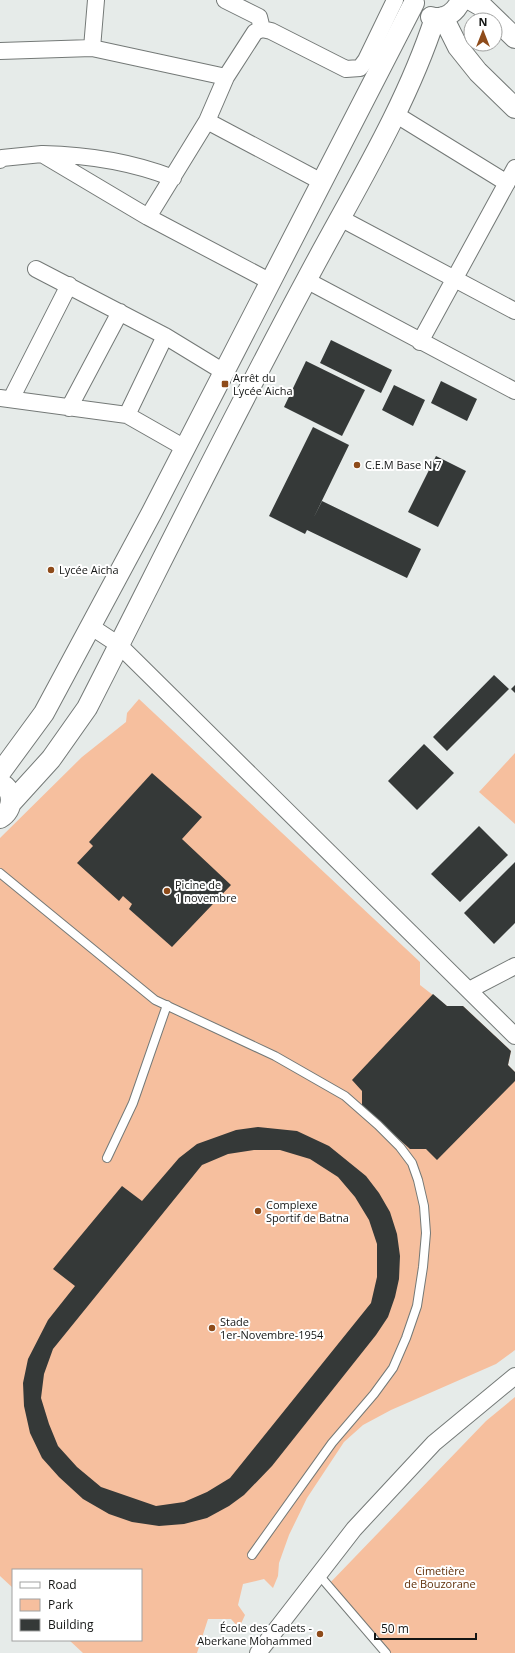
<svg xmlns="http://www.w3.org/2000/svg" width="515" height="1653" font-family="'Open Sans',sans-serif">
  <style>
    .green { fill: #f6bf9e }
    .building { fill: #353938; fill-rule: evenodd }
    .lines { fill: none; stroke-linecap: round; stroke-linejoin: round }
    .service-casing { stroke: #747977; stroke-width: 10 }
    .minor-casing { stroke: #747977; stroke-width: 18 }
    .tertiary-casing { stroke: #747977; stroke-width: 22 }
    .service { stroke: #fff; stroke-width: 8 }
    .minor { stroke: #fff; stroke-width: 16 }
    .tertiary { stroke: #fff; stroke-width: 20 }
    .poi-dot { fill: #8e4b1a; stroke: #fff; stroke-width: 1.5 }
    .labels { text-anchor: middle; stroke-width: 4; stroke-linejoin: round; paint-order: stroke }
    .poi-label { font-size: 11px; fill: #141615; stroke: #fff; text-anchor: start }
    .park-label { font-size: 11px; fill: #613009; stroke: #fff }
  </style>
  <rect width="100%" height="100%" fill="#e6ebe9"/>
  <path class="green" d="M139 699 420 962V985L447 1006H463L511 1051 508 1065 515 1072V1350L496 1364 391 1410 363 1425 344 1442 307 1498 289 1535 279 1563 278 1576 273 1588 264 1579 243 1584 238 1605 245 1615 239 1628 231 1619H208L197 1653H83L69 1640H141V1570H13V1588L0 1576V838L82 757 126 722 127 713Z
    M515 753V824L479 792Z
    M515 1397V1653H385L327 1586 486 1421Z"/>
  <path class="building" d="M331 340 392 370 381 393 320 363Z
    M306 361 365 390 342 436 284 407Z
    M441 381 477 399 467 421 431 403Z
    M394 385 425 400 413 426 382 410Z
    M313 427 349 445 314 517 322 501 421 549 407 578 307 530 305 534 269 516Z
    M436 456 466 471 438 527 408 512Z
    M494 675 509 689 447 751 433 737Z
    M515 685V693L511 689Z
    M424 744 454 773 417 810 388 781Z
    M152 773 202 817 182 839 231 885 172 947 129 909 132 904 123 896 119 901 77 863 93 846 89 842Z
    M479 826 508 855 460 902 431 874Z
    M515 862V923L494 944 464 913Z
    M433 994 447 1006H463L511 1051 508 1065 515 1072V1081L437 1160 426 1149H410L362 1106V1091L352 1080Z
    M258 1127 297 1131 329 1146 366 1176 379 1193 390 1212 397 1234 400 1256 399 1279 395 1297 388 1317 376 1335 272 1466 244 1495 229 1506 207 1518 184 1524 159 1526 132 1522 109 1514 83 1499 59 1477 42 1458 30 1433 24 1406 23 1383 28 1359 48 1320 75 1286 53 1269 122 1186 142 1201 179 1158 197 1144 236 1130ZM254 1150H280L310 1159 338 1177 355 1197 369 1220 377 1244V1277L371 1303 230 1478 207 1492 184 1502 156 1506 101 1487 77 1467 58 1446 49 1424 41 1398 44 1374 53 1349 202 1165 228 1154Z"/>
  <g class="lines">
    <defs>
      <path id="service" d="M0 873 155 1000 275 1056 345 1096 378 1125 400 1147 412 1163 418 1180 424 1206 426 1233 423 1267 417 1306 406 1338 393 1368 374 1394 332 1443 252 1555
        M107 1158 133 1103 167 1005
        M319 1575 386 1653"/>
      <path id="minor" d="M225 0 259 17 262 29
        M92 48 96 0
        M0 51 92 48 226 77
        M395 114 507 183
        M207 121 322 182
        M43 154C88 155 132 162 173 178
        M0 160 2 158 42 154 148 217 271 282
        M148 217 207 121 226 77 255 32 262 29 271 31 346 69 360 68 366 60 395 0
        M340 218 515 311
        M36 269 165 336 224 372
        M306 280 515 391
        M420 342 515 168
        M0 398 127 415 185 448
        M11 399 69 285
        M69 408 120 312
        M127 415 165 336
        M90 626 119 645 515 1036
        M469 990 515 966
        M258 1653 354 1529 434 1443 515 1376"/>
      <path id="tertiary" d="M471 0 483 7 515 38
        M431 17C445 21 456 12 461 0
        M443 17 458 47 478 72 515 108
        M0 773 44 713 152 512 414 3
        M0 783C15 790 14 810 0 818
        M11 803 51 759 87 708C160 565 231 420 307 279 352 194 405 110 435 18"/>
    </defs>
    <use href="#service" class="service-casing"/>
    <use href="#minor" class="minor-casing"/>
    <use href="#tertiary" class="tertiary-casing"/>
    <use href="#service" class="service"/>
    <use href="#minor" class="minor"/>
    <use href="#tertiary" class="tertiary"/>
  </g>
  <g class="poi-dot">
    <rect x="221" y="380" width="8" height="8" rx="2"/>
    <circle cx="357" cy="465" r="4"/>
    <circle cx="51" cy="570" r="4"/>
    <circle cx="167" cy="891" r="4"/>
    <circle cx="258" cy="1211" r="4"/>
    <circle cx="212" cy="1328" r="4"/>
    <circle cx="320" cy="1634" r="4"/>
  </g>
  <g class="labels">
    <g class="poi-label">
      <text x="233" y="382">Arrêt du<tspan x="233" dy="13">Lycée Aicha</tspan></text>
      <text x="365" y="469">C.E.M Base N 7</text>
      <text x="59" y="574">Lycée Aicha</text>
      <text x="175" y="889">Picine de<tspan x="175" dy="13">1 novembre</tspan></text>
      <text x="266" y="1209">Complexe<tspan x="266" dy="13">Sportif de Batna</tspan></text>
      <text x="220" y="1326">Stade<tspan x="220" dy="13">1er-Novembre-1954</tspan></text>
      <text x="312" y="1632" text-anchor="end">École des Cadets -<tspan x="312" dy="13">Aberkane Mohammed</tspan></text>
    </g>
    <g class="park-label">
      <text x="440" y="1575">Cimetière<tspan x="440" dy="13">de Bouzorane</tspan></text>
    </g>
  </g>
  <rect x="12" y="1569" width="130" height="72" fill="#ffffff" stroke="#a1a2a1"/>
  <rect x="20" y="1582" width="20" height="6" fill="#ffffff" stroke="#a1a2a1"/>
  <text x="48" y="1589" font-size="12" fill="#141615">Road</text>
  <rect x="20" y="1599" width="20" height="12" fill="#f6bf9e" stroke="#a1a2a1"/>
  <text x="48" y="1609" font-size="12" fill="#141615">Park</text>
  <rect x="20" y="1619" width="20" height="12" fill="#353938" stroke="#a1a2a1"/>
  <text x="48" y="1629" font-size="12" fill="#141615">Building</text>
  <g transform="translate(483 32)"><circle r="19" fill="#ffffff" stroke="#a1a2a1"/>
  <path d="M0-3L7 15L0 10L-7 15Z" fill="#8e4b1a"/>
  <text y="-6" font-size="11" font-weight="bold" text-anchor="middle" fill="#141615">N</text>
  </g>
  <path d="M375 1633v6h101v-6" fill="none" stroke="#141615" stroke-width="2"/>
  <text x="381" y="1633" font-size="12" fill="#141615" stroke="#ffffff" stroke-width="3" paint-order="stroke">50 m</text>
</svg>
